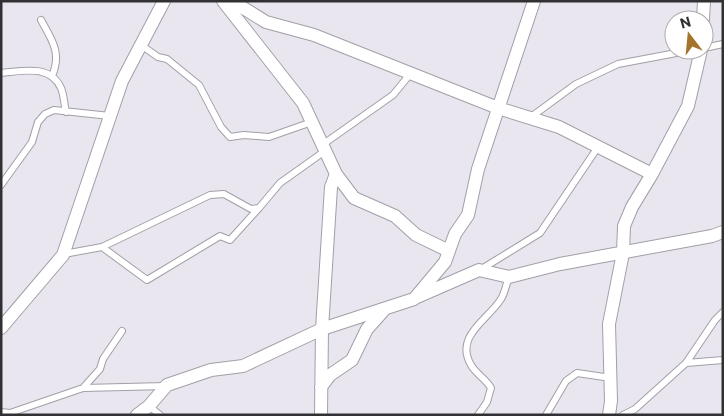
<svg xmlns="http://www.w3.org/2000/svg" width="724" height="416" font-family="Commissioner,sans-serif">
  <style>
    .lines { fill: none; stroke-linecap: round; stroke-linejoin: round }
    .lane-casing { stroke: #a29fa7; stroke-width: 8 }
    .street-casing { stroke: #a29fa7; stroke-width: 14 }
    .lane { stroke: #fff; stroke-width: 6 }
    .street { stroke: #fff; stroke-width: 12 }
  </style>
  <rect width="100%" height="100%" fill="#eae6ef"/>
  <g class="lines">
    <defs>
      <path id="lane" d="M41 20C52 40 62 53 52 76
        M141 45 158 57 167 59 199 85 221 127 230 137 244 135 269 137 312 122
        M704 48 723 44
        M1 73C23 71 50 64 61 88 64 95 64 104 66 112
        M531 117 576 84 618 64 692 50
        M322 145 393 95 411 73
        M1 185 32 142 38 122 45 114 54 110 110 116
        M102 247 147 280 220 236 230 240 259 208
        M64 254 102 247 210 195 224 194 251 209 259 208 280 183 325 151
        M480 270 540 233 598 147
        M686 363 723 360
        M83 388 100 369 103 359 122 331
        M149 406 160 415
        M1 412 10 413 83 388 166 386
        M478 415 487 402 491 388C486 379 476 374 471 365 454 336 488 320 501 299 505 293 506 284 509 277
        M546 415 566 381 577 373 611 378
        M623 415 635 409 686 363 715 320 723 312"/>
      <path id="street" d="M223 1 303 103 336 174 354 198 395 216 416 235 449 251
        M232 1 266 22 314 35 498 108 559 127 652 174
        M703 20 704 1
        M417 297 479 270 509 277 560 264 712 236 723 232
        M1 328 63 255 122 81 164 1
        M321 387 330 375 352 360 367 329 384 310
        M137 415 149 406 167 385 211 370 243 366 322 329 414 299 445 262 455 234 468 215 478 169 534 1
        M321 415 322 329 331 187 336 174
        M609 415 611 401 609 324 623 253 624 226 632 207 652 174 688 106 701 50"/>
    </defs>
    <use href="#lane" class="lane-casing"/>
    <use href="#street" class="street-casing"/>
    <use href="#lane" class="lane"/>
    <use href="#street" class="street"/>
  </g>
  <rect width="724" height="416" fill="none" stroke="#313033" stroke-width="5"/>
  <g transform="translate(689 35) rotate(344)"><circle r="24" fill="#ffffff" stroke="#adacad"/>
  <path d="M0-4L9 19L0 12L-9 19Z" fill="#a5742a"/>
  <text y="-8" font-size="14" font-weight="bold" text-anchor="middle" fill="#313033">N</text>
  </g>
</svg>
